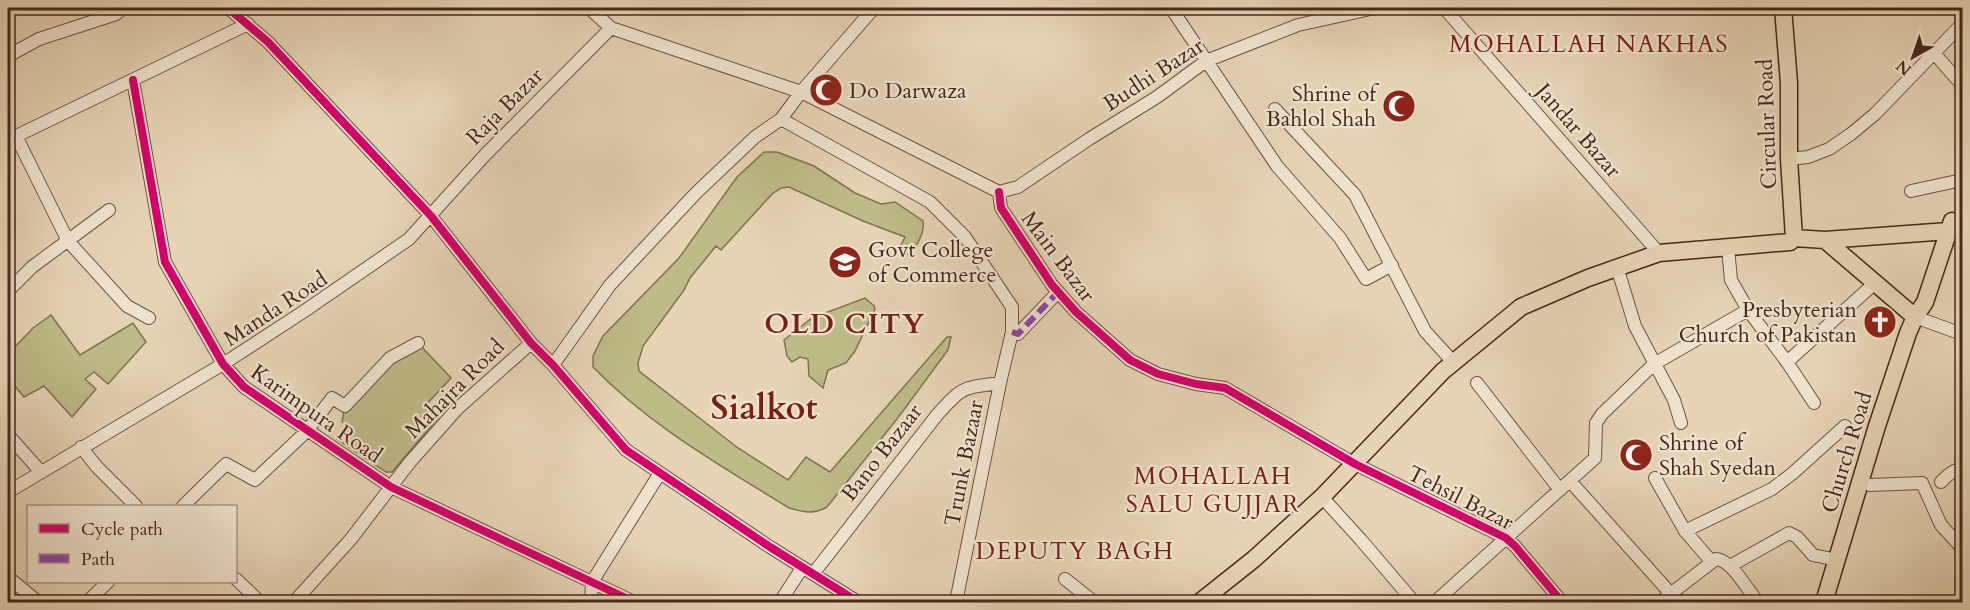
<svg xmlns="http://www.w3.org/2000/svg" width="1970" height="610" font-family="Cardo,serif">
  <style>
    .green { fill: #bdbb88; stroke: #827152; stroke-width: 1.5 }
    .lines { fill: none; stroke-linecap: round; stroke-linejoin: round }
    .minor-casing { stroke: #6e5242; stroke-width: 14 }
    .major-casing { stroke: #46271b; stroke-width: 19 }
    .minor { stroke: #efe3cf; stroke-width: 12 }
    .major { stroke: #e6d4b5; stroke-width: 16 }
    .quiet { stroke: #8e44ad; stroke-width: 6; stroke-dasharray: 12 6; stroke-linecap: butt }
    .cycleway-casing { stroke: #efe3cf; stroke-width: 11 }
    .cycleway { stroke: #d6006c; stroke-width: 8 }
    .labels { text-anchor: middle; stroke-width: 4.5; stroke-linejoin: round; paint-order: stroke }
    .street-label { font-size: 22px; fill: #46271b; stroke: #efe3cf }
    .poi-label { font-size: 22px; fill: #46271b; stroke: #efe3cf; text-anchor: start }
    .neighbourhood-label { font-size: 24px; letter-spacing: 1.5px; fill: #7a1f14; stroke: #efe3cf }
    .district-label { font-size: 28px; font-weight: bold; letter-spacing: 1.5px; fill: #7a1f14; stroke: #efe3cf }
    .town-label { font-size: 34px; font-weight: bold; fill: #7a1f14; stroke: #efe3cf }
  </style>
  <rect width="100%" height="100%" fill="#e6d4b5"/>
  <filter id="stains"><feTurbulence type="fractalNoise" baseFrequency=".00333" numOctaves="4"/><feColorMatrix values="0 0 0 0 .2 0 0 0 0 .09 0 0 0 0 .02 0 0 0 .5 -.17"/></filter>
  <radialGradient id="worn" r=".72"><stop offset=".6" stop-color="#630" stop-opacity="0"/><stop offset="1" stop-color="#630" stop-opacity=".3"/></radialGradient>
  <path class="green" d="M764 152H777L814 166 855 193 881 204 895 202 923 221C925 233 917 245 910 255L903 252 900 247 905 237 863 221 789 187 781 188 773 193 721 250 716 246 690 278 684 290 643 346 638 363 639 371 738 448 788 480 806 457 830 472 947 337H951L948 350 897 419 827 507C813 515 804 512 789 508 720 465 650 426 593 367V356L603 336 679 258 737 177Z
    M865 298 874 306 875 309 855 351 846 363 828 370 823 388 809 376 808 359 800 357 792 362 787 356 784 340 812 318Z
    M51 315 80 355 133 323 146 342 108 384 94 372 85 379 96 389 72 417 44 386 24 397 8 378V354L33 328Z
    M418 343 451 378 425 406 439 417 392 472H386L337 439 346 425 342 422 345 406 390 358Z"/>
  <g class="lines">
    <defs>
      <path id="minor" d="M228 8 268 42 431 216 531 343 553 365 626 450 770 547 858 602
        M589 8 611 28 801 92 999 192
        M1171 8 1277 166 1340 238 1366 279 1392 265
        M1444 8 1659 253
        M1934 53 1962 85
        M8 56 39 39 116 14 124 8
        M133 80 165 262 223 364 244 387 391 487 634 602
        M1275 109 1355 195 1425 331 1453 362
        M781 119 930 202 965 237 1012 307V332L1000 383 956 602
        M16 136 68 241 127 306 149 318
        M8 140 248 24
        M1789 159 1808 157 1829 149 1851 134 1875 114 1962 24
        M1911 191 1962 180
        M999 192 1001 208 1052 285 1076 312 1130 360 1158 374 1196 384 1225 388 1355 464 1506 538 1515 546 1562 602
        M999 192 1018 187 1089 139 1157 97 1206 61 1298 25 1375 8
        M1728 248 1731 280 1748 310 1787 362 1814 403
        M1617 267 1635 326 1674 400 1681 423
        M8 291 32 267 109 210
        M1915 317 1962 334
        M1012 332 1018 334 1058 292
        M1787 362 1875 283
        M553 365 610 285 696 193 755 137 781 119 801 92 874 8
        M1477 383 1560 490
        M8 435 41 472
        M81 447 97 467 136 506
        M1655 478 1685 531 1711 561
        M1570 481 1671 594
        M1941 482C1946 477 1950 472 1957 470L1962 475
        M1870 485 1922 483 1941 525 1962 548
        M8 492 223 364 303 312 409 239 485 155 611 28
        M1322 497 1361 540 1414 602
        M183 506 226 464 255 480 307 431 332 398 345 406 390 358 418 343
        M1685 531 1772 489 1793 473 1845 426
        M1730 566 1789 533 1797 537 1813 555 1837 560
        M813 574 937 415C963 386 962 388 1000 383
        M8 577 38 602
        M236 579 260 602
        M1065 579 1094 602
        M87 602 108 582
        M294 602 351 539 410 462 457 409 531 343
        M591 602 592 582 660 473
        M780 602 802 568
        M1435 602 1595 458 1596 423 1602 414 1654 364 1748 310
        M1660 602 1716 559C1732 560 1748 591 1758 602"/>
      <path id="major" d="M1783 8 1789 83V159L1794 238
        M1825 240 1915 317
        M1200 602 1254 559 1322 497 1443 371 1521 307 1588 278 1659 253 1790 242 1794 238 1825 240 1962 230
        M1824 602 1877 426 1908 333 1915 317 1925 302 1952 221"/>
    </defs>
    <use href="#minor" class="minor-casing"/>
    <use href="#major" class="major-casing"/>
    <use href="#minor" class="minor"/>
    <use href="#major" class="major"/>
    <path class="quiet" d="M1012 332 1018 334 1058 292"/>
    <defs>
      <path id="cycleway" d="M228 8 268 42 431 216 531 343 553 365 626 450 770 547 858 602
        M133 80 165 262 223 364 244 387 391 487 634 602
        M999 192 1001 208 1052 285 1076 312 1130 360 1158 374 1196 384 1225 388 1355 464 1506 538 1515 546 1562 602"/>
    </defs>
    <use href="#cycleway" class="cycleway-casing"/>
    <use href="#cycleway" class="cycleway"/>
  </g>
  <defs>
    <symbol id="mosque-disc" viewBox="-11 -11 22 22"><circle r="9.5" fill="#8f2418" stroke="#efe3cf"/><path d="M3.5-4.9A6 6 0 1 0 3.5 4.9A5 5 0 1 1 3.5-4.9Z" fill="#fff"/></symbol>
    <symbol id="university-disc" viewBox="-11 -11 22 22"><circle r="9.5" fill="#8f2418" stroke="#efe3cf"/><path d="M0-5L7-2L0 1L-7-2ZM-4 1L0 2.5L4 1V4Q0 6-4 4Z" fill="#fff"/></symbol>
    <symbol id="church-disc" viewBox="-11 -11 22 22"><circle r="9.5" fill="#8f2418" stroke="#efe3cf"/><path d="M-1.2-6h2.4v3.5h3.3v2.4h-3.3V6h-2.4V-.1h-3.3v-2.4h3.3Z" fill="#fff"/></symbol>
  </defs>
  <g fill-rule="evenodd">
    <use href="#mosque-disc" x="807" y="71" width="38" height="38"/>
    <use href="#mosque-disc" x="1380" y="87" width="38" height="38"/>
    <use href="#university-disc" x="826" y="243" width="38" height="38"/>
    <use href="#church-disc" x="1861" y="303" width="38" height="38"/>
    <use href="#mosque-disc" x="1617" y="436" width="38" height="38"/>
  </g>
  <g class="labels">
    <g class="street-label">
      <text transform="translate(1153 74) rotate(-33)" y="8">Budhi Bazar</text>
      <text transform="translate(504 106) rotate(-45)" y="8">Raja Bazar</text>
      <text transform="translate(1766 124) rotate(-92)" y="8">Circular Road</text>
      <text transform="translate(1579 130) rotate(49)" y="8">Jandar Bazar</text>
      <text transform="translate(1059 256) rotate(53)" y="8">Main Bazar</text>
      <text transform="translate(275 308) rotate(-33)" y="8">Manda Road</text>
      <text transform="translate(454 388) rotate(-45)" y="8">Mahajra Road</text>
      <text transform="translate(317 413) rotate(35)" y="8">Karimpura Road</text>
      <text transform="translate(881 452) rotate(-52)" y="8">Bano Bazaar</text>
      <text transform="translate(1846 452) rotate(-73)" y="8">Church Road</text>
      <text transform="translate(963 463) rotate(-79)" y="8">Trunk Bazaar</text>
      <text transform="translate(1461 497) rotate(27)" y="8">Tehsil Bazar</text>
    </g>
    <g class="poi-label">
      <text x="849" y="98">Do Darwaza</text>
      <text x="1376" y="101" text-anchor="end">Shrine of<tspan x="1376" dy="25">Bahlol Shah</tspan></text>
      <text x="868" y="257">Govt College<tspan x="868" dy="25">of Commerce</tspan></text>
      <text x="1857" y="317" text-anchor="end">Presbyterian<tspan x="1857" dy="25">Church of Pakistan</tspan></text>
      <text x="1659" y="450">Shrine of<tspan x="1659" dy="25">Shah Syedan</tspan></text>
    </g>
    <g class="neighbourhood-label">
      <text x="1589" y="52">MOHALLAH NAKHAS</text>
      <text x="1213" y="484">MOHALLAH<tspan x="1213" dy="28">SALU GUJJAR</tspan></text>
      <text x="1075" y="559">DEPUTY BAGH</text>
    </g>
    <g class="district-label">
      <text x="845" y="333">OLD CITY</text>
    </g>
    <g class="town-label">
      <text x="764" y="419">Sialkot</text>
    </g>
  </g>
  <rect width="1970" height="610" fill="none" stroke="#e6d4b5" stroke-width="30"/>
  <rect x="9" y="9" width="1952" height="592" fill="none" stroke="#46271b" stroke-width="3"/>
  <rect x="15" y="15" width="1940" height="580" fill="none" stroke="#46271b" stroke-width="1.5"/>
  <rect x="27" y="505" width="210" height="78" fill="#efe3cf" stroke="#ab9887" stroke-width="1.5"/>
  <rect x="39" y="524" width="30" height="9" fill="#d6006c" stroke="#ab9887" stroke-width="1.5"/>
  <text x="81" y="535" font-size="18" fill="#46271b">Cycle path</text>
  <rect x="39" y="554" width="30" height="9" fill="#8e44ad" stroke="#ab9887" stroke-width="1.5"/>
  <text x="81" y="565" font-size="18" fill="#46271b">Path</text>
  <g transform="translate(1913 57) rotate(220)" stroke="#efe3cf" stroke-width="4.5" paint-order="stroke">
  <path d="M0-4.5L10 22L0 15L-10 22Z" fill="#46271b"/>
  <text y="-9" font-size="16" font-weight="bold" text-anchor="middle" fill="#46271b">N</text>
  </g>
  <rect width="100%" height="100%" filter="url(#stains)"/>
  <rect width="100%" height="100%" fill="url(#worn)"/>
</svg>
